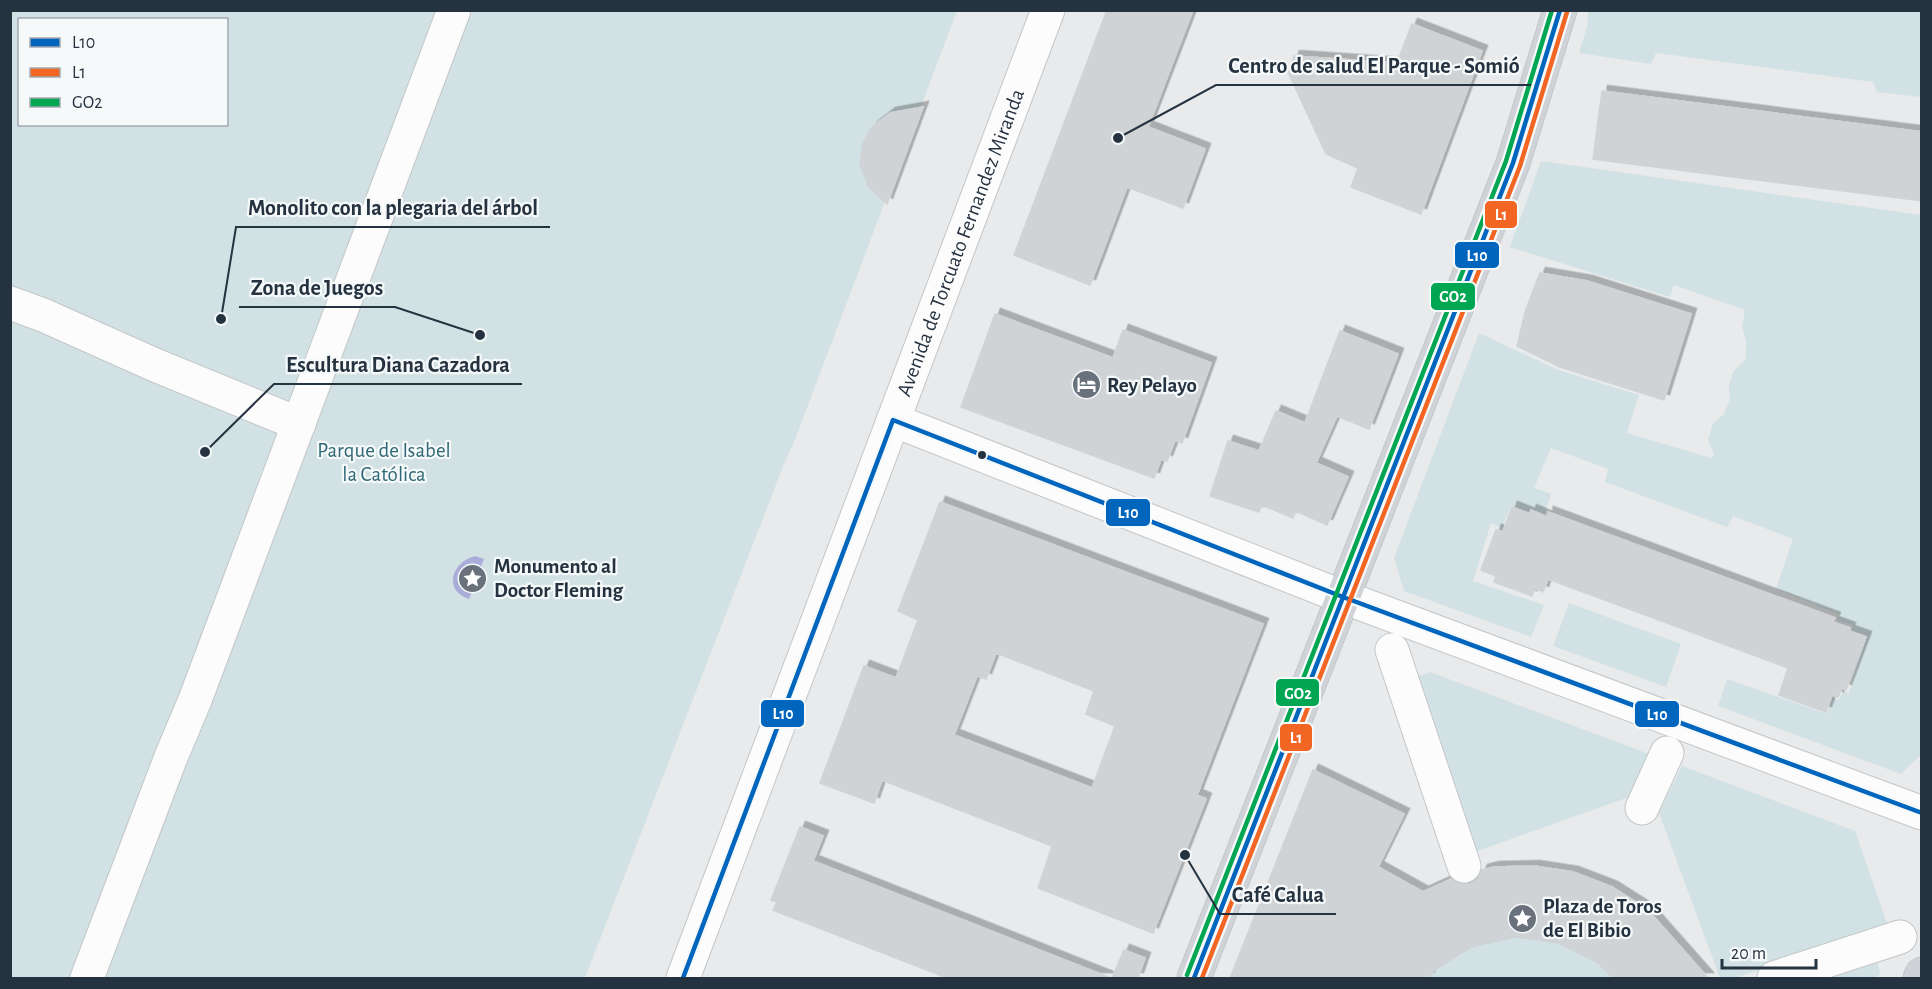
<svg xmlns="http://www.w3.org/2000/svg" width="1932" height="989" font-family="'Alegreya Sans',sans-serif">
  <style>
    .green { fill: #d2e2e4; fill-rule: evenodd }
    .water { fill: #aaadd9 }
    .building { fill: #d0d3d5; stroke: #d0d3d5; stroke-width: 1.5; fill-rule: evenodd; filter: url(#shadow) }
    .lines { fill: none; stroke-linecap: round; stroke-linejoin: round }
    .street-casing { stroke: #c3c6c8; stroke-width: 35 }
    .primary-casing { stroke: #c3c7ca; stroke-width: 35 }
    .street { stroke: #fcfcfc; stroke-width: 33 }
    .primary { stroke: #cfd3d7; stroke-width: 33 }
    .bus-1-casing { stroke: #f6f9fa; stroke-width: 9 }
    .bus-2-casing { stroke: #f6f9fa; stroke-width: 9 }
    .bus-3-casing { stroke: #f6f9fa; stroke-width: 9 }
    .bus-1 { stroke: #0065bd; stroke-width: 4.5 }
    .bus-2 { stroke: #f26522; stroke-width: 4.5 }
    .bus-3 { stroke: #00a651; stroke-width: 4.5 }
    .bus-dot { fill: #253240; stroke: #f6f9fa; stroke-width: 2 }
    .labels { text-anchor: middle; stroke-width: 4.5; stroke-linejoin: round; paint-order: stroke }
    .street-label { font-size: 21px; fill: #253240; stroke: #f6f9fa }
    .poi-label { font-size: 21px; font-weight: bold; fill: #253240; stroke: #f6f9fa; text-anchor: start }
    .park-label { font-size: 21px; fill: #306976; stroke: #f6f9fa }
    .leader { fill: none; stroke: #253240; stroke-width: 2 }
    .callout-dot { fill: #253240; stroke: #f6f9fa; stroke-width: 2 }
    .callout-label { font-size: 22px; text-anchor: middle; font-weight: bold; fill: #253240; stroke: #f6f9fa; stroke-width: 4.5; stroke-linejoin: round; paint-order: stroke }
    .line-badge { stroke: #f6f9fa; stroke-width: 2 }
    .badge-label { font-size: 16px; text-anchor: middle; font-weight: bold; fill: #fff }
  </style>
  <defs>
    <filter id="shadow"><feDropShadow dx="5.5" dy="-5.5" stdDeviation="0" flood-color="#0004"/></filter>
  </defs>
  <rect width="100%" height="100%" fill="#e8eaec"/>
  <path class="green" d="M10 11H957L796 437 784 464 585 978H11ZM20 20H226V124H20Z
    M1588 11H1921V97L1877 92 1873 82 1656 53 1651 64 1579 53 1587 27Z
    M1541 161 1921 215 1922 754 1901 774 1718 706 1727 679 1827 714 1832 698 1839 700 1843 691 1849 693 1867 636 1852 630 1853 625 1837 620 1838 614 1776 589 1793 539 1733 516 1727 527 1605 482 1608 469 1551 448 1534 488 1551 494 1545 514 1530 509 1529 512 1511 506 1502 528 1491 523 1473 581 1544 605 1531 637 1404 591 1394 558 1479 333 1558 370 1639 395 1627 433 1711 458 1714 454 1708 440 1713 423 1723 415 1730 400 1729 386 1733 372 1746 358V341L1742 327 1745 310 1674 285 1670 297 1510 247Z
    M1569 603 1681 644 1666 687 1553 646Z
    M1430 672 1649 754 1629 797 1472 853 1411 679Z
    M1682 766 1855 831 1888 926 1735 978H1720L1659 813Z
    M1534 866 1573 872 1612 887 1647 909 1693 961 1701 978H1343L1345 974 1423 892 1458 876 1494 867Z
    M1877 959 1880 972 1877 978H1819Z"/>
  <path class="water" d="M475 556 484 559 469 599C443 591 451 562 475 556Z"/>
  <path class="building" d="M1107 10H1193L1148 127 1205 149 1183 208 1127 187 1090 285 1014 255Z
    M1412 24 1482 51 1421 214 1351 187 1358 168 1326 154 1288 72 1294 56 1397 63Z
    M1602 91 1922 132V201L1593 159Z
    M923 107 887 204 869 187 860 165 863 143 872 127 890 113Z
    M1540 273 1587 281 1691 314 1664 400 1560 367 1517 346 1526 309Z
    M995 314 1113 358 1123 330 1211 363 1182 443 1175 440 1167 461 1161 459 1154 478 961 407Z
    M1340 331 1398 354 1369 429 1337 416 1316 463 1348 477 1327 525 1296 511 1293 518 1262 505 1259 512 1210 496 1228 441 1259 451 1276 411 1305 423Z
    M940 502 1263 624 1197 795 1206 799 1153 933 1038 888 1052 846 882 780 874 803 820 783 864 666 896 678 918 620 898 611ZM996 653 1094 691 1086 714 1115 726 1092 788 954 735 977 676 986 679Z
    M1512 507 1530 514 1531 510 1547 517 1548 512 1835 618 1833 622 1850 628 1849 631 1866 637 1846 690 1842 688 1838 697 1832 695 1826 712 1779 695 1788 668 1548 579 1543 592 1535 588 1532 596 1494 582 1496 576 1481 570 1496 530 1503 532Z
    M1313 770 1404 814 1378 867 1423 892 1451 879 1460 884H1470L1478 879 1482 870 1494 867 1534 866 1573 872 1612 887 1647 909 1708 978H1613L1598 963 1559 943 1515 937 1471 947 1433 971 1428 978H1230Z
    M800 827 823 836 813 861 1108 977V978H947L773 910 777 902 771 900Z
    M1124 950 1145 958 1138 978H1112Z"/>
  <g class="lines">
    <defs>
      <g id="street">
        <path d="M10 303 43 315 155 365 299 424"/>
        <path d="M893 420 1343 597 1922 813"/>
        <path d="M1392 650 1464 866"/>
        <path d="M1642 808 1667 753"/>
        <path d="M87 978 171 757 195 700 454 10"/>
        <path id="s1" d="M683 978 1048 10"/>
        <path d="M1774 978 1900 937"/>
      </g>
      <path id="primary" d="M1194 978 1513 163 1560 10
        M1920 978 1922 974"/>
    </defs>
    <use href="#street" class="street-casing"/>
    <use href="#primary" class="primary-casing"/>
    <use href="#street" class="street"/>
    <use href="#primary" class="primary"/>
    <defs>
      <path id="bus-1" d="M683 978 893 420 1343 597 1922 813
        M1194 978 1513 163 1560 10"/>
      <path id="bus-2" d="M1202 978 1520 166 1567 12"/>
      <path id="bus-3" d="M1187 975 1506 161 1552 10"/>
    </defs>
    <use href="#bus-1" class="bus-1-casing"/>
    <use href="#bus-2" class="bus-2-casing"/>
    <use href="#bus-3" class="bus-3-casing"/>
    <use href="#bus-1" class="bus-1"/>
    <use href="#bus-2" class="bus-2"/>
    <use href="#bus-3" class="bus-3"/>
  </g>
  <defs>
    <symbol id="hotel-disc" viewBox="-11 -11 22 22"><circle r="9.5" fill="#69727c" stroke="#f6f9fa"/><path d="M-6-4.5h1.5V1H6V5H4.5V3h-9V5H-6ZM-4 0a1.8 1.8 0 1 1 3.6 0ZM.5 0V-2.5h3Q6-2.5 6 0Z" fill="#fff"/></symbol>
    <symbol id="sight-disc" viewBox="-11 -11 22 22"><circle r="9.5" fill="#69727c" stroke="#f6f9fa"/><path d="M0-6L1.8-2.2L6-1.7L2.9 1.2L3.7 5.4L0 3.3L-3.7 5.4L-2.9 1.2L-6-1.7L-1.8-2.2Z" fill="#fff"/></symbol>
  </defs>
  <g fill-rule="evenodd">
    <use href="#hotel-disc" x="1070" y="368" width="33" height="33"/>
    <use href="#sight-disc" x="456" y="562" width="33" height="33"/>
    <use href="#sight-disc" x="1506" y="902" width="33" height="33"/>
  </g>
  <circle class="bus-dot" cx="982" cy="455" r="5"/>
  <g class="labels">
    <g class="street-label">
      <text dy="7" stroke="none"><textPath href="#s1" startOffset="786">Avenida de Torcuato Fernandez Miranda</textPath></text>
    </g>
    <g class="poi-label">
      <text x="1107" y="392">Rey Pelayo</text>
      <text x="494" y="573">Monumento al<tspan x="494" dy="24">Doctor Fleming</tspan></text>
      <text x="1543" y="913">Plaza de Toros<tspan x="1543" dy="24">de El Bibio</tspan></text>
    </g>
    <g class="park-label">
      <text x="384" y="457">Parque de Isabel<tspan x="384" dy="24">la Católica</tspan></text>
    </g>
  </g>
  <path class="leader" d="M1118 138L1216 85H1531M221 319L236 227H550M480 335L395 307H239M205 452L274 384H522M1185 855L1220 914H1336"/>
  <g class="callout-dot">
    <circle cx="1118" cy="138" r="6"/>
    <circle cx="221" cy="319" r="6"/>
    <circle cx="480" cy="335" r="6"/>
    <circle cx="205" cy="452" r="6"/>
    <circle cx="1185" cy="855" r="6"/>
  </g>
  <g class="callout-label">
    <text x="1374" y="73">Centro de salud El Parque - Somió</text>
    <text x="393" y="215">Monolito con la plegaria del árbol</text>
    <text x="317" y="295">Zona de Juegos</text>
    <text x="398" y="372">Escultura Diana Cazadora</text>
    <text x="1278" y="902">Café Calua</text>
  </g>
  <g class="line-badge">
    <rect x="1484" y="200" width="34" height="29" rx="6" fill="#f26522"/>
    <rect x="1454" y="241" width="46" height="28" rx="6" fill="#0065bd"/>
    <rect x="1430" y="282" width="46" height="29" rx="6" fill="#00a651"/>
    <rect x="1105" y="498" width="46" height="29" rx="6" fill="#0065bd"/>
    <rect x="1275" y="678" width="45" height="29" rx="6" fill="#00a651"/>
    <rect x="760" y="699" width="45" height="29" rx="6" fill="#0065bd"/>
    <rect x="1634" y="700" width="46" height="28" rx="6" fill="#0065bd"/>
    <rect x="1279" y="723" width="34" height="29" rx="6" fill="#f26522"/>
  </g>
  <g class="badge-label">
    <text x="1501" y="220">L1</text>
    <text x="1477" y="261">L10</text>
    <text x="1453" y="302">GO2</text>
    <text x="1128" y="518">L10</text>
    <text x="1298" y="699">GO2</text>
    <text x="783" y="719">L10</text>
    <text x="1657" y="720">L10</text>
    <text x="1296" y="743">L1</text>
  </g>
  <rect width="1932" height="989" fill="none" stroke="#253240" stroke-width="24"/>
  <rect x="18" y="18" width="210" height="108" fill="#f6f9fa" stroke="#a2a9b0" stroke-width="1.5"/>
  <rect x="30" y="38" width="30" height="9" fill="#0065bd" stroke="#a2a9b0" stroke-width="1.5"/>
  <text x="72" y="48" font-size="18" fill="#253240">L10</text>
  <rect x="30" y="68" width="30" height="9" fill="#f26522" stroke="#a2a9b0" stroke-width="1.5"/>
  <text x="72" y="78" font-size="18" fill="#253240">L1</text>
  <rect x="30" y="98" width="30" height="9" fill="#00a651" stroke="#a2a9b0" stroke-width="1.5"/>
  <text x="72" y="108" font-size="18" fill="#253240">GO2</text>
  <path d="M1722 959v9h94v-9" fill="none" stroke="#253240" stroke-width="3"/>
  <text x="1731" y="959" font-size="18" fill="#253240" stroke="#f6f9fa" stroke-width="4.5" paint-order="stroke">20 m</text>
</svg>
